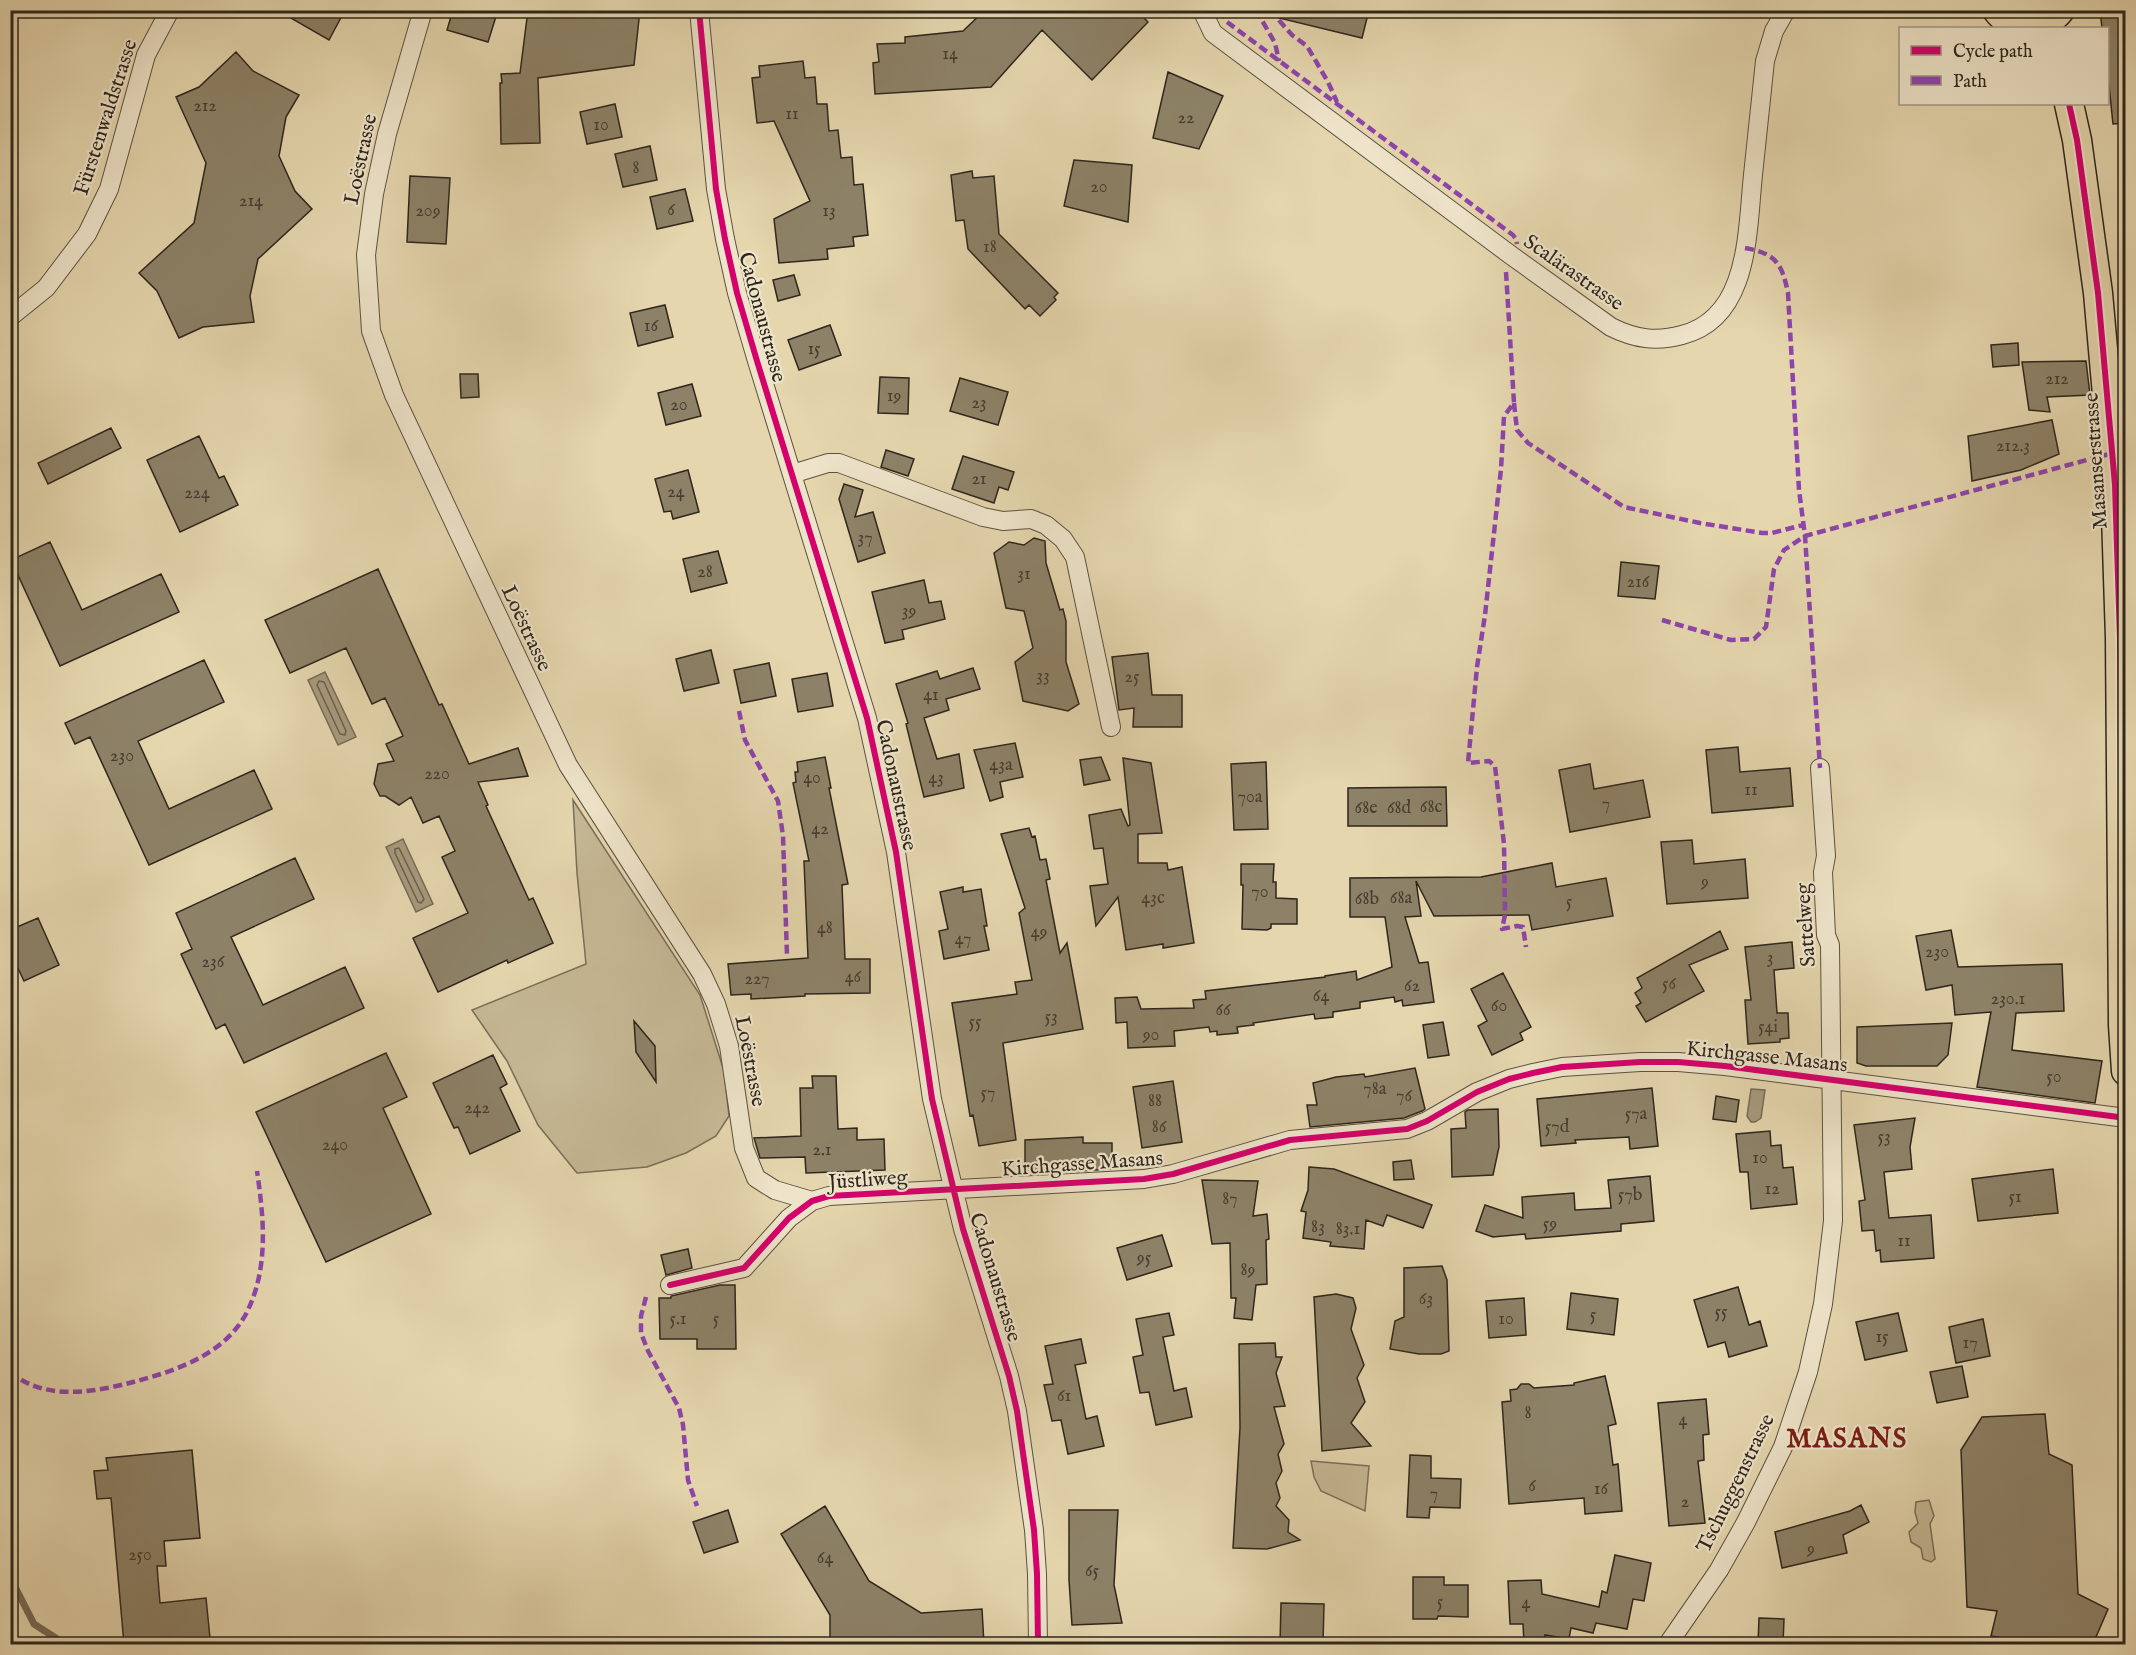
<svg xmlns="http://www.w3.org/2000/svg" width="2136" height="1655" font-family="'IM FELL English',serif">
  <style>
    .green { fill: #c6b895; stroke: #7a6f59; stroke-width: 1.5 }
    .water { fill: #a79a7d; stroke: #776c57; stroke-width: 1.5 }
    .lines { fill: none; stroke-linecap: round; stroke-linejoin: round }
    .shore { stroke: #6a604d; stroke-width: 1.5 }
    .stream { stroke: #776c57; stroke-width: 7 }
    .building { fill: #8d8268; stroke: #2e261d; stroke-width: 1.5 }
    .street-casing { stroke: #5c5241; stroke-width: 20 }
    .primary-casing { stroke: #2e261d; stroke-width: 31 }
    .street { stroke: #eee4ca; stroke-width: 18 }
    .primary { stroke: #e5d6ae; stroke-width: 28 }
    .quiet { stroke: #8e44ad; stroke-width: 4.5; stroke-dasharray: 9 4.5; stroke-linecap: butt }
    .cycleway-casing { stroke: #eee4ca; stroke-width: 10 }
    .cycleway { stroke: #d6006c; stroke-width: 6 }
    .labels { text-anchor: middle; stroke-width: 4.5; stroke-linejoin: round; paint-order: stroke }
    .number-label { font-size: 18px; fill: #463d30 }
    .street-label { font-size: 21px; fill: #2e261d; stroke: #eee4ca }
    .district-label { font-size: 27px; font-weight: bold; letter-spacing: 1.5px; fill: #7a1f14; stroke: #eee4ca }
  </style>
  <rect width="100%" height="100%" fill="#e5d6ae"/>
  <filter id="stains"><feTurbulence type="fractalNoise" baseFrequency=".00333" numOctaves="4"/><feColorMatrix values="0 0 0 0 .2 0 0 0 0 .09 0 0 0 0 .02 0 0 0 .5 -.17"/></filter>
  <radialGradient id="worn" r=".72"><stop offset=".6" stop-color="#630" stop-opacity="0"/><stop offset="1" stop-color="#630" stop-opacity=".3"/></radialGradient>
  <path class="green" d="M573 800 700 995 724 1071 729 1116 716 1136 686 1153 647 1167 577 1173 538 1125 507 1061 472 1010 586 964 577 873Z
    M1311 1461 1369 1466 1365 1511 1321 1491 1314 1477Z
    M1929 1500 1934 1516 1930 1524 1935 1559 1931 1562 1923 1559 1921 1548 1911 1542 1909 1532 1918 1523 1915 1512 1916 1502Z"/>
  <path class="water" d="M325 672 356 737 338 745 308 680Z
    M403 839 433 904 416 912 386 847Z
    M1751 1089 1765 1090 1761 1118 1755 1122H1751L1747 1116Z"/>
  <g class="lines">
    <path class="shore" d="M319 681 324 682 346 731 345 735 340 734 317 685Z
      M399 848 424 899 421 903 418 902 395 853V849Z"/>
    <path class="stream" d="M10 1577 34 1624 65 1644"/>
  </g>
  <path class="building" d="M277 10H345L329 40Z
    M453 10H498L488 42 447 30Z
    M528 10H640L634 65 538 78 540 143 501 144 500 83H502L501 74 520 73Z
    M985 10H1136L1148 22 1092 80 1042 30 991 87 875 94 873 63 879 62 877 44 905 43V37L963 31Z
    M1280 10H1369L1362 38 1279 18Z
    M2100 10H2126V123L2113 124 2108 76V28H2102Z
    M236 52 253 71 299 95 286 117 279 156 295 191 312 209 258 259 250 296 254 322 203 327 179 338 157 291 139 273 194 223 206 163 176 97 199 87Z
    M803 61 805 78 815 77 817 104H827L829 131 838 130 841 158 852 157 854 185 863 184 868 235 853 237 854 246 827 249 828 259 779 263 774 219 810 201 774 121 757 123 752 78 760 77 759 66Z
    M1168 72 1223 96 1199 149 1153 138Z
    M615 104 622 137 587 144 580 112Z
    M650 146 657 180 623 187 615 154Z
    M1074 160 1132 165 1128 222 1064 206Z
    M972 171 973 178 994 176 999 234 1058 293 1054 297 1056 300 1040 316 1029 305 1025 309 968 249 964 220 956 221 951 175Z
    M410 176 450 178 446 244 407 242Z
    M685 189 693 221 657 229 650 197Z
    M794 275 800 295 778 301 773 280Z
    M665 305 673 337 638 346 630 313Z
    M830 325 841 355 799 370 788 340Z
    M2018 343 2019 365 1993 367 1991 345Z
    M2086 361 2090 395 2047 397 2050 412 2029 410 2022 362Z
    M460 374H478L479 397 461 398Z
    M880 377 909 378 908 414 878 413Z
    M960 378 1008 392 998 425 950 411Z
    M692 384 701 416 666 425 658 393Z
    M2052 420 2059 454 2021 470 1972 481 1968 436Z
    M111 428 121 448 48 484 38 463Z
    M199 436 219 478 224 476 238 505 180 532 147 460Z
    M886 450 914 459 908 476 881 467Z
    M963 456 1014 472 1008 490 999 487 994 503 952 489Z
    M688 470 699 512 673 519 671 511 664 512 655 479Z
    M844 484 863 490 855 517 873 512 885 553 858 562 839 499Z
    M1034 538 1045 541 1046 563 1060 610 1063 609 1066 621V662L1079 704 1068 711 1023 701 1015 662 1033 648 1024 611 1006 608 994 553 1009 542 1024 545Z
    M50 542 82 610 161 574 179 612 60 666 11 560Z
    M718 551 727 583 691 592 683 559Z
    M1621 562 1659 566 1655 599 1618 596Z
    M378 569 439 705 442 704 469 764 518 748 528 776 478 782 488 805 486 806 529 900 533 898 553 943 508 963 507 960 438 992 413 938 468 913 442 857 455 851 439 816 423 823 411 797 399 805 385 796H380L374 784 378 764 394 761 386 744 403 736 385 698 372 704 346 648 290 673 265 620Z
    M924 580 929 603 941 601 945 619 902 630 904 639 885 643 872 592Z
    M711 650 719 683 684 691 676 659Z
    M1148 653 1152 695H1182V727H1133L1134 708 1119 710 1112 657Z
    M204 660 224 702 138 741 169 809 254 770 272 809 149 865 90 737 75 744 65 723Z
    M769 663 776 696 741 703 734 670Z
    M973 668 980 689 946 699 949 710 924 718 937 759 959 754 964 788 924 797 906 724 908 723 896 684 937 671 940 679Z
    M827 673 833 706 798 712 792 679Z
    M1015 743 1023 777 1000 782 1003 797 990 801 974 750Z
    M1738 747 1740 772 1790 768 1793 806 1712 813 1706 750Z
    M825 757 831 788H829L848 884 842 885 845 959H870V993L805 994V996L751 999V994L731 995 728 964 808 958 804 861H809L793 783 796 782 795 772H798L797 762Z
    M1101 757 1110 780 1084 785 1080 760Z
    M1123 758 1151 763 1162 833 1138 834V863H1167L1168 870 1182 867 1194 943 1163 948V944L1126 950 1118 897 1096 926 1090 886 1108 884 1103 848 1094 849 1089 815 1121 809 1128 826 1130 825Z
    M1266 762 1268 829 1234 830 1231 764Z
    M1590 764 1594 789 1643 780 1650 817 1570 832 1559 770Z
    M1446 787 1447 826H1348V788Z
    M1029 828 1032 837 1035 836 1040 860 1046 859 1050 879 1046 880 1060 953 1067 943 1083 1029 1003 1043 1016 1140 979 1146 973 1115 970 1116 952 1003 1017 994 1015 982 1032 980 1019 913 1025 908 1001 834Z
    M1692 840 1694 864 1745 859 1748 898 1667 904 1661 842Z
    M295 858 314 899 231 937 263 1005 345 967 364 1008 244 1063 225 1024 216 1029 181 954 192 949 176 913Z
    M1552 863 1556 887 1606 878 1613 916 1532 930 1529 915 1434 916 1416 881 1421 916 1405 917 1419 963 1428 962 1434 1002 1403 1006 1402 1000 1395 1002 1394 997 1360 1002V1008L1333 1012V1017L1315 1019 1314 1014 1253 1023 1254 1025 1237 1027 1238 1033 1217 1035V1031L1210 1032 1209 1027 1174 1031 1175 1046 1128 1048 1127 1022 1116 1023 1115 998 1137 997 1141 1009 1194 1008 1193 1000 1206 999 1205 991 1325 977V976L1356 971 1357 980 1392 967 1385 917H1350V878L1481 877Z
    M1241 864H1274L1273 882H1276V898L1297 899V924H1271V928L1267 930 1242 929 1243 885H1241Z
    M963 887V892L981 889 987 926H984L989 950 944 959 939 931 948 929 940 892Z
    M38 918 59 965 24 981 10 951V930Z
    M1951 930 1958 967 2062 964 2064 1011 2016 1013 2012 1050 2102 1061 2095 1103 1977 1087 1991 1012 1955 1015 1952 985 1926 990 1916 936Z
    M1720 931 1728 949 1689 965 1704 991 1646 1022 1636 1006 1641 1003 1635 993 1642 988 1637 978Z
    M1792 942 1794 968 1774 970 1777 1013H1788L1789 1038 1780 1039V1042L1748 1044 1745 1000H1751L1745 947Z
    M1503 973 1531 1027 1520 1033 1523 1040 1492 1055 1478 1026 1487 1021 1471 989Z
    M634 1021 655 1046 656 1082 636 1052Z
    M1443 1022 1449 1055 1428 1058 1423 1025Z
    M1952 1023 1948 1055 1937 1066H1866L1857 1063V1027Z
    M386 1053 407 1097 383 1108 431 1214 326 1262 256 1112Z
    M493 1055 507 1084 500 1088 520 1131 470 1154 458 1127 454 1128 433 1083Z
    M1415 1068 1425 1109 1422 1111 1404 1118 1310 1127 1307 1105H1317L1313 1083 1336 1077 1364 1074 1365 1077Z
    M812 1076H836L838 1129 857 1128V1140L884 1139 885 1170 806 1173 805 1157 760 1158 754 1138 801 1136 800 1088H813Z
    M1173 1081 1182 1142 1142 1148 1133 1087Z
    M1652 1088 1658 1146 1630 1149 1629 1137 1575 1140 1576 1143 1541 1146 1537 1099Z
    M1716 1096 1739 1100 1736 1122 1713 1119Z
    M1498 1109 1499 1147 1493 1175 1452 1177 1451 1129 1466 1128 1465 1112 1468 1110Z
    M1915 1118 1910 1147 1912 1169 1884 1172 1889 1218 1931 1215 1934 1258 1881 1262 1880 1250 1876 1251 1874 1230 1862 1231 1859 1201 1865 1200 1854 1125Z
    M1770 1131 1771 1146 1781 1145 1783 1168 1793 1167 1797 1204 1751 1209 1748 1172H1740L1736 1134Z
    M1083 1137V1143H1112V1169L1025 1174V1140Z
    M1411 1160 1414 1179 1394 1180 1393 1162Z
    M1309 1167 1334 1169 1432 1205 1423 1228 1387 1215 1383 1226 1366 1220 1364 1249 1330 1246 1331 1242 1303 1238 1306 1212 1301 1211 1308 1190Z
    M2053 1169 2058 1213 1978 1221 1972 1179Z
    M1650 1176 1654 1221 1621 1224V1231L1526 1239 1525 1234 1493 1237 1476 1231 1485 1205 1523 1218 1522 1197 1574 1193 1575 1210 1611 1208 1608 1180Z
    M1202 1180 1258 1181 1253 1216 1267 1214 1269 1239 1266 1240 1267 1284 1256 1285 1252 1320 1234 1318 1236 1298H1231L1230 1243 1212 1244Z
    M1162 1235 1172 1266 1127 1280 1117 1248Z
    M688 1249 692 1268 666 1275 661 1255Z
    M1442 1266 1447 1280 1449 1351 1441 1354H1419L1390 1349 1395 1321 1404 1317V1268Z
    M720 1285H735L736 1349H697V1339H660L659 1298H671V1296Z
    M1738 1287 1749 1325 1760 1321 1767 1346 1729 1357 1725 1342 1708 1347 1694 1300Z
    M1571 1293 1618 1299 1614 1335 1567 1329Z
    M1336 1294 1353 1298 1356 1308 1351 1329 1364 1365 1357 1378 1365 1402 1351 1423 1371 1446 1322 1451 1314 1297Z
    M1524 1298 1526 1335 1489 1338 1486 1301Z
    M1169 1313 1174 1335 1163 1337 1174 1391 1186 1388 1192 1417 1156 1425 1149 1392 1140 1393 1133 1357 1143 1355 1136 1319Z
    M1898 1313 1907 1351 1865 1360 1856 1322Z
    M1983 1319 1990 1356 1956 1363 1949 1327Z
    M1081 1339 1086 1363 1075 1365 1086 1419 1097 1416 1104 1446 1068 1454 1061 1420 1052 1421 1044 1385 1053 1384 1045 1346Z
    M1275 1343 1276 1357H1282L1276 1373 1285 1406 1274 1407 1284 1444 1278 1454 1282 1471 1276 1483 1280 1498 1276 1506 1289 1520 1288 1532 1300 1540 1267 1549 1233 1548 1240 1428 1239 1344Z
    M1962 1366 1968 1397 1937 1403 1930 1372Z
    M1605 1376 1616 1424 1608 1426 1613 1465 1618 1464 1622 1511 1585 1514 1584 1498 1509 1504 1502 1402 1511 1401 1510 1390 1517 1389 1521 1384H1529L1534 1388 1574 1385V1383Z
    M1706 1399 1709 1434 1703 1435 1704 1460 1698 1461 1705 1523 1669 1526 1658 1403Z
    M2045 1414 2049 1454 2072 1465 2078 1594 2108 1609 2093 1644H2038L1991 1636 1997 1611 1967 1607 1961 1450 1982 1417Z
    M192 1450 200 1538 164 1541 166 1566H157L160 1603 206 1598 210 1638 124 1644 111 1498 97 1499 94 1471 108 1470 106 1458Z
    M1410 1455 1431 1456V1478L1461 1479 1460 1508 1430 1507 1429 1518 1407 1517Z
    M1861 1505 1869 1522 1843 1535 1847 1553 1782 1568 1775 1532 1850 1511Z
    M825 1506 869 1581 921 1613 982 1609 984 1644H830V1615L781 1534Z
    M728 1510 738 1542 704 1553 693 1522Z
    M1069 1510H1118L1114 1585 1122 1623 1072 1625 1069 1580Z
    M1615 1555 1651 1563 1644 1601 1633 1599 1627 1629 1596 1623 1593 1633 1571 1628 1569 1639 1545 1635V1641L1524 1643 1523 1624H1510L1508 1581 1541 1580 1542 1594 1599 1607 1602 1591 1607 1593Z
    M1413 1577H1444V1585H1468V1617L1438 1616 1437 1619H1413Z
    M1281 1603 1324 1604 1323 1644H1280Z
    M1759 1618 1784 1619 1783 1644H1758Z"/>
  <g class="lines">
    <defs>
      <path id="street" d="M423 10 387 134 374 194 366 255 371 331 394 395 568 765 702 974 716 1004 729 1046 744 1148 756 1178 775 1190 812 1201
        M699 10 716 189 725 239 737 293 757 361 867 718 896 852 932 1099 963 1229 1009 1376 1017 1411 1034 1530 1037 1574 1038 1644
        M1202 10 1213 33 1512 256 1611 327C1635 339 1656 342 1682 335 1750 318 1747 231 1753 175 1757 137 1761 99 1765 61L1774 31 1786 10
        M10 317 46 288 87 234 109 189 146 55 170 10
        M792 474 828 463H839L983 517 1003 521 1031 519 1046 525 1063 539 1075 557 1111 727
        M670 1285 744 1268 789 1218 812 1201 829 1196 1144 1179 1173 1174 1290 1140 1407 1129 1427 1121 1477 1092 1509 1079 1533 1073 1562 1067 1640 1062H1678L1725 1066 2126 1118
        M1668 1644 1719 1570 1746 1522 1783 1447 1808 1372 1823 1304 1833 1221 1830 945 1826 935 1823 872 1826 856 1820 768"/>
      <path id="primary" d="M1997 10C2013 32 2044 31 2060 10
        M2069 104 2077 140 2098 293 2115 485 2120 638 2123 1025 2126 1071"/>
    </defs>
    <use href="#street" class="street-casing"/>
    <use href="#primary" class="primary-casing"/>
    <use href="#street" class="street"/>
    <use href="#primary" class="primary"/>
    <path class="quiet" d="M1221 10 1227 22 1513 235 1516 239 1517 244
      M1256 10 1275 43 1279 61
      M1270 10 1292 35 1307 46 1328 82 1337 102
      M1745 248C1775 253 1782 263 1788 293L1799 490 1805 536 1820 768
      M1506 272 1514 403 1504 416 1501 469 1485 615 1477 667 1468 763 1489 761 1495 766 1504 844 1505 915 1502 929 1517 926 1523 927 1526 947
      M1514 403 1517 430 1528 443 1624 507 1700 523 1762 533H1772L1803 525
      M1662 620 1731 640 1754 639 1766 627 1774 569 1784 550 1805 536 2113 453
      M739 711 745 740 778 801 783 836 787 956
      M646 1297 641 1316V1333L648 1351 679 1408 683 1425 688 1480 697 1506
      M10 1372C46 1402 96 1392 137 1381 178 1370 224 1354 246 1314 269 1269 264 1219 257 1171"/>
    <defs>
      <path id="cycleway" d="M699 10 716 189 725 239 737 293 757 361 867 718 896 852 932 1099 963 1229 1009 1376 1017 1411 1034 1530 1037 1574 1038 1644
        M2069 104 2077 140 2098 293 2115 485 2120 638 2123 1025 2126 1071
        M670 1285 744 1268 789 1218 812 1201 829 1196 1144 1179 1173 1174 1290 1140 1407 1129 1427 1121 1477 1092 1509 1079 1533 1073 1562 1067 1640 1062H1678L1725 1066 2126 1118"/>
    </defs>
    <use href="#cycleway" class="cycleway-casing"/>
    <use href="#cycleway" class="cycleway"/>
  </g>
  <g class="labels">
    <g class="number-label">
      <text x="950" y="59">14</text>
      <text x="205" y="111">212</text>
      <text x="792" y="119">11</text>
      <text x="1186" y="123">22</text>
      <text x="601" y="130">10</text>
      <text x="636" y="173">8</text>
      <text x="1099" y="192">20</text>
      <text x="251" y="206">214</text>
      <text x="671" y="215">6</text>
      <text x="428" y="216">209</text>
      <text x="829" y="216">13</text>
      <text x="990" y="252">18</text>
      <text x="651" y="331">16</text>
      <text x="814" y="354">15</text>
      <text x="2057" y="384">212</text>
      <text x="894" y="401">19</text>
      <text x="979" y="408">23</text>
      <text x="679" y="410">20</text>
      <text x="2013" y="451">212.3</text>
      <text x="979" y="484">21</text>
      <text x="676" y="497">24</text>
      <text x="197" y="498">224</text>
      <text x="865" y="543">37</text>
      <text x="705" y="577">28</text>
      <text x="1024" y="579">31</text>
      <text x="1638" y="587">216</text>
      <text x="909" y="616">39</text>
      <text x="1043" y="681">33</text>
      <text x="1132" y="682">25</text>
      <text x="931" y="700">41</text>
      <text x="122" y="761">230</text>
      <text x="1001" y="770">43a</text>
      <text x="437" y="779">220</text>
      <text x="812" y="783">40</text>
      <text x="936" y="783">43</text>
      <text x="1751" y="795">11</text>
      <text x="1250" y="802">70a</text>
      <text x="1606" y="809">7</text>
      <text x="1431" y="812">68c</text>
      <text x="1366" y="813">68e</text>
      <text x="1399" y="813">68d</text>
      <text x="820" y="834">42</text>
      <text x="1705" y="887">9</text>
      <text x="1260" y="897">70</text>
      <text x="1153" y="903">43c</text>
      <text x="1401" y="903">68a</text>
      <text x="1367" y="904">68b</text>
      <text x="1569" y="907">5</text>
      <text x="825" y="933">48</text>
      <text x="1039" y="937">49</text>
      <text x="963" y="944">47</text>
      <text x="1937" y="957">230</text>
      <text x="1770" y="963">3</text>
      <text x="213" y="967">236</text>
      <text x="853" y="982">46</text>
      <text x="757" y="984">227</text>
      <text x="1669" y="989">56</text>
      <text x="1412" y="991">62</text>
      <text x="1321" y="1001">64</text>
      <text x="2008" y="1004">230.1</text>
      <text x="1499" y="1011">60</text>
      <text x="1223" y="1015">66</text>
      <text x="1051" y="1022">53</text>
      <text x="975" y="1027">55</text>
      <text x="1768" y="1032">54i</text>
      <text x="1151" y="1040">90</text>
      <text x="2054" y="1082">50</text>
      <text x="1375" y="1094">78a</text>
      <text x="988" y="1098">57</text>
      <text x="1404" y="1101">76</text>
      <text x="1155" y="1106">88</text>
      <text x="477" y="1113">242</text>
      <text x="1636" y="1119">57a</text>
      <text x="1159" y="1132">86</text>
      <text x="1557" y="1132">57d</text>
      <text x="1884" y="1142">53</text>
      <text x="335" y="1150">240</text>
      <text x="822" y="1155">2.1</text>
      <text x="1760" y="1163">10</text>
      <text x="1772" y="1194">12</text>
      <text x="1630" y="1200">57b</text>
      <text x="2015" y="1202">51</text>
      <text x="1230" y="1204">87</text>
      <text x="1550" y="1229">59</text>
      <text x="1318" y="1232">83</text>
      <text x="1348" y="1234">83.1</text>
      <text x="1904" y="1246">11</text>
      <text x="1144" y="1263">95</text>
      <text x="1248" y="1275">89</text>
      <text x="1426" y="1304">63</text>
      <text x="1721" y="1317">55</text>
      <text x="1593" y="1320">5</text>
      <text x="678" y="1324">5.1</text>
      <text x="716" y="1324">5</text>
      <text x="1506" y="1324">10</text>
      <text x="1882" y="1342">15</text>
      <text x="1970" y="1348">17</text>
      <text x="1064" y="1401">61</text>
      <text x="1528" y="1418">8</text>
      <text x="1683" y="1425">4</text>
      <text x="1532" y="1491">6</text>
      <text x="1601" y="1494">16</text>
      <text x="1434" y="1499">7</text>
      <text x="1685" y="1507">2</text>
      <text x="1811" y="1554">9</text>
      <text x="140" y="1560">250</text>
      <text x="825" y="1563">64</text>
      <text x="1092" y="1576">65</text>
      <text x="1440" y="1607">5</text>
      <text x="1526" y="1608">4</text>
    </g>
    <g class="street-label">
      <text transform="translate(105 117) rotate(-72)" y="7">Fürstenwaldstrasse</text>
      <text transform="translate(360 159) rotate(-78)" y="7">Loëstrasse</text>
      <text transform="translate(1574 272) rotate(35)" y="7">Scalärastrasse</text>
      <text transform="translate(763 317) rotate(75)" y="7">Cadonaustrasse</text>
      <text transform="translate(2095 461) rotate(-94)" y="7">Masanserstrasse</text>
      <text transform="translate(527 628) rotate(65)" y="7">Loëstrasse</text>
      <text transform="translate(897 785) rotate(78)" y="7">Cadonaustrasse</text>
      <text transform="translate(1805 925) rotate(-94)" y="7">Sattelweg</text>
      <text transform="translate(1767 1056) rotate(6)" y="7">Kirchgasse Masans</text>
      <text transform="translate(751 1061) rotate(79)" y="7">Loëstrasse</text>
      <text transform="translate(1082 1163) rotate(-4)" y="7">Kirchgasse Masans</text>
      <text transform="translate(868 1179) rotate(-4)" y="7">Jüstliweg</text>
      <text transform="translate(996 1277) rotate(73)" y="7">Cadonaustrasse</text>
      <text transform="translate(1735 1483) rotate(-64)" y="7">Tschuggenstrasse</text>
    </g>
    <g class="district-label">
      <text x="1847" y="1447">MASANS</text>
    </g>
  </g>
  <rect width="2136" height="1655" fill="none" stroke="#e5d6ae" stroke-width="36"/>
  <rect x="12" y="12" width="2112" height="1631" fill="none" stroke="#2e261d" stroke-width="3"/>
  <rect x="18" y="18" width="2100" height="1619" fill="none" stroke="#2e261d" stroke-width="1.5"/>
  <rect x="1899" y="27" width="210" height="78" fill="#eee4ca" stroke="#a19885" stroke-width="1.5"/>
  <rect x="1911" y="46" width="30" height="9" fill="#d6006c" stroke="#a19885" stroke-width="1.5"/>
  <text x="1953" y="57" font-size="18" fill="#2e261d">Cycle path</text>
  <rect x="1911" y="76" width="30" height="9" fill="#8e44ad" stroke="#a19885" stroke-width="1.5"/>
  <text x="1953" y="87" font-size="18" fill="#2e261d">Path</text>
  <rect width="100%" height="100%" filter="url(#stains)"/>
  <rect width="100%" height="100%" fill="url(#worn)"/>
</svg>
